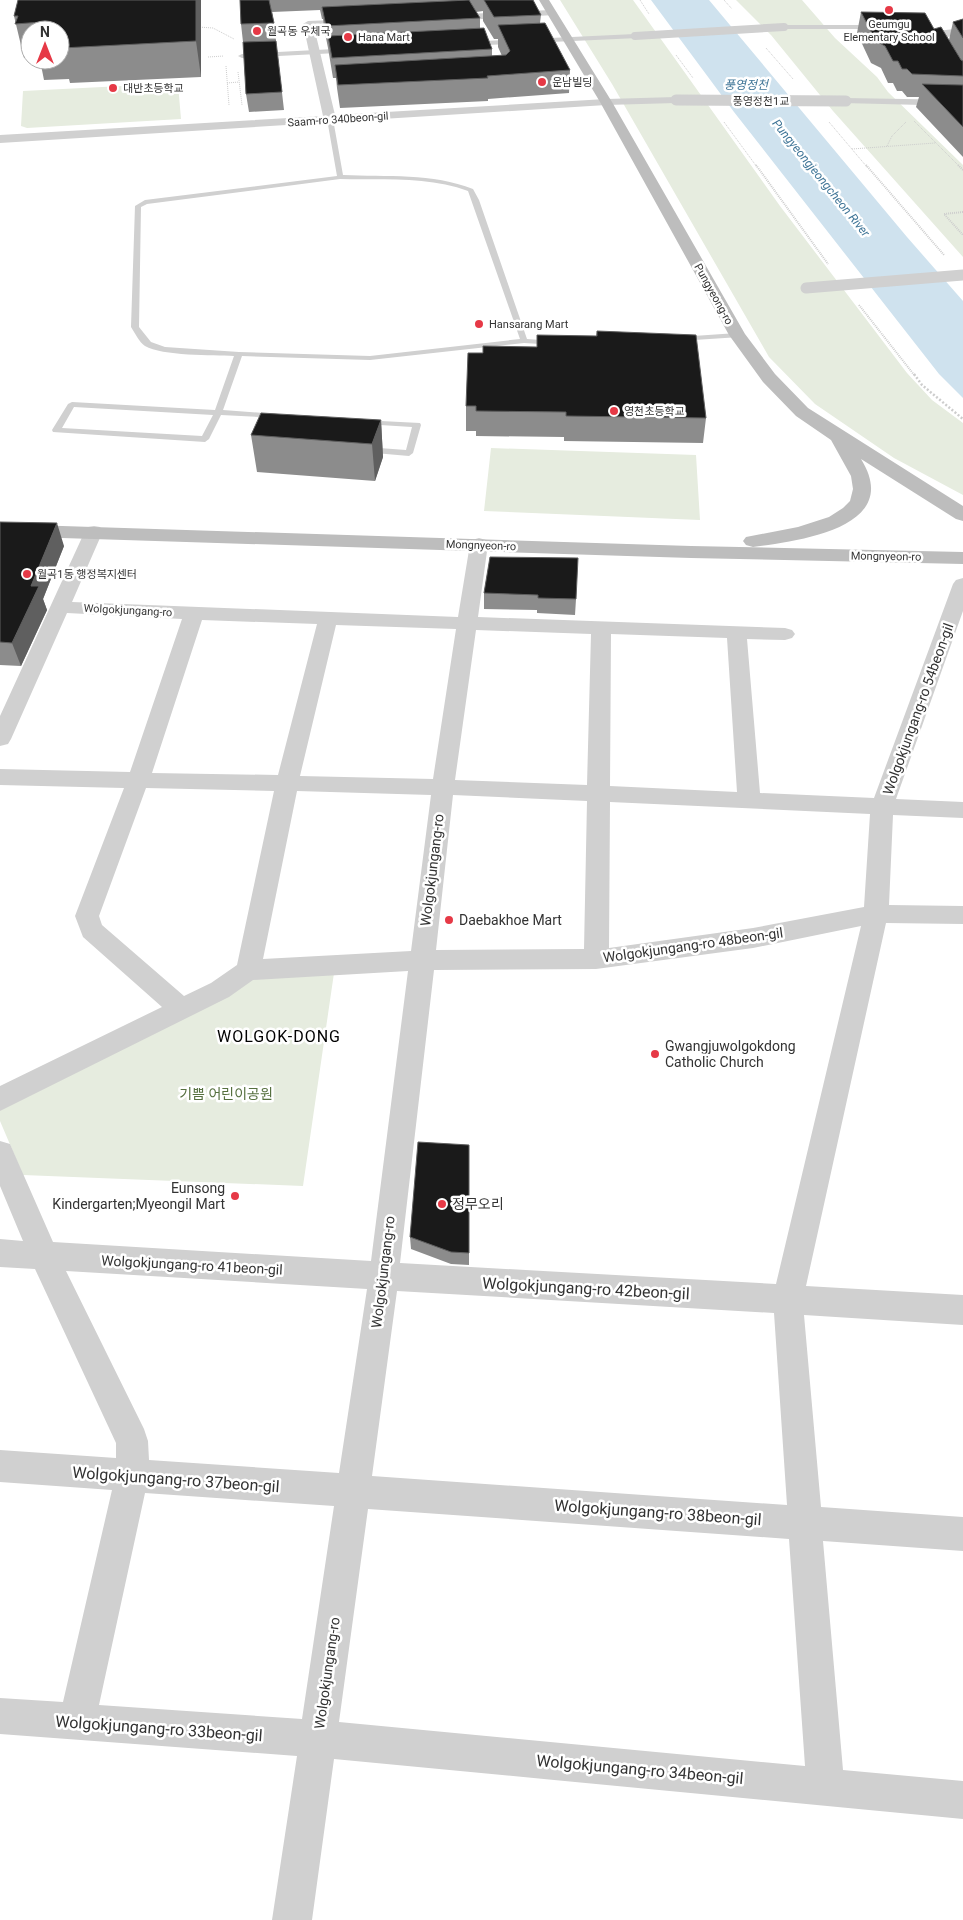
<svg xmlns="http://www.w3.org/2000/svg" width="963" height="1920" font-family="Roboto,'Noto Sans KR',sans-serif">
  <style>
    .green { fill: #e6ecdf }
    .water { fill: #cfe2ee }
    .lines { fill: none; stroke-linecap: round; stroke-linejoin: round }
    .path-far2 { stroke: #cdcdcd; stroke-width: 1; stroke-dasharray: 1 1; stroke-linecap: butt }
    .path-far1 { stroke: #cdcdcd; stroke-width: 2; stroke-dasharray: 1 1; stroke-linecap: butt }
    .path { stroke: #cdcdcd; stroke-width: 2.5; stroke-dasharray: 2 2; stroke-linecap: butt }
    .service { fill: #d0d0d0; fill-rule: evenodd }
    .pedestrian { fill: #d0d0d0; fill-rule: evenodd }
    .minor { fill: #d0d0d0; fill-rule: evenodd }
    .secondary { fill: #bdbdbd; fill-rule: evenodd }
    .pedestrian-bridge-far1 { stroke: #d0d0d0; stroke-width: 8 }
    .pedestrian-bridge { stroke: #d0d0d0; stroke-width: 11 }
    .minor-bridge { stroke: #d0d0d0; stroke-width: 11 }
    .wall { fill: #8c8c8c; fill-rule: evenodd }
    .shaded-wall { fill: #5f5f5f }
    .building { fill: #1a1a1a; stroke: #5f5f5f }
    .poi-dot { fill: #e63946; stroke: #fff; stroke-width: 2 }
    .labels { text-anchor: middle; stroke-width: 5; stroke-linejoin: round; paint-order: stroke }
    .far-poi-label { font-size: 11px; fill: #333; stroke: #fff; text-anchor: start }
    .far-street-label { font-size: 11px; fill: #333; stroke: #fff }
    .far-water-label { font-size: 12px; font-style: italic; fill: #3f7597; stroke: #fff }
    .street-label { font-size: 14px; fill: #333; stroke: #fff }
    .poi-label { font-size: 14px; fill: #333; stroke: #fff; text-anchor: start }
    .park-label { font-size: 14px; fill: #56703f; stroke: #fff }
    .quarter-label { font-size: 16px; letter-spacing: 1px; fill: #000; stroke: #fff }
    .near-street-label { font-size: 16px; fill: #333; stroke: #fff }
  </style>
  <rect width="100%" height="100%" fill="#fff"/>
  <path class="green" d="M560 0H633L780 206 907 373 932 400 963 423V495L894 458 815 404 769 357 612 84Z
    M736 0H802L835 38 877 77 888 92 963 165V257L833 111 771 35Z
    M162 84H178L181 119 27 128 21 126 23 91Z
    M491 448 696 455 700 520 484 511Z
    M334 973 303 1186 23 1175 0 1121V1109L252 976Z"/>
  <path class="water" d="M651 0H709L907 237 963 301V398L939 374 734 112Z"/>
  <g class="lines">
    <path class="path-far2" d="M640 0 649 14
      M724 0 732 9
      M198 27 213 28 234 39
      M766 48 793 79
      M676 55 693 78
      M208 57 224 56
      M226 66 229 105
      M238 72 242 105
      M227 83 239 82
      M914 121 960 167
      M724 122 757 167
      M829 122 867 167
      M887 146 892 136 906 122
      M852 149 935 143"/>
    <path class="path-far1" d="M756 165 828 264
      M866 165 944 255
      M958 165 963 170
      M963 212 944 214 963 235
      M859 305 915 376"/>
    <path class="path" d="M914 374 922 385 963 419"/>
    <path class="service" d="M330 117 333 119 343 175C386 177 433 173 473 189L479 200 527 339 554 341 558 343 557 345 524 343 370 360 242 356 223 410 277 414H280V418L221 415 209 439 205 442 53 432 52 430 68 404 72 402 215 410 234 356C213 355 162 356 145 346 139 342 135 333 131 327L135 206 145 200 337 176 327 119ZM340 179C382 180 429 176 468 191L520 339 370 356 239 352 165 347 151 342 139 327 141 207 147 204ZM74 407 213 415 202 436 62 428Z
      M737 333 741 335 740 337 679 341 675 339 679 337Z
      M361 420 420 423 421 425 413 453 409 456 363 452 362 450 366 447 406 450 412 427 364 424H361Z"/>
    <path class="pedestrian" d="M781 25H882L886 27 882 29H784L780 27Z
      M635 34H638V38L464 46 460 44 464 42Z
      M354 48H357V52L242 58 238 56 242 54Z"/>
    <path class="minor" d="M551 10 555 11V15L445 21 440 18 445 15Z
      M358 19 362 20 363 22 362 24 314 27 335 115 606 99 676 97 682 100 676 103 606 105 0 143V135L323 116 303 24 308 21Z
      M963 28V34L942 38 963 73V85L957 82 931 37 937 31Z
      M846 98 963 100V106L842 103 840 101 842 99Z
      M94 526 100 527 103 531 72 602 458 617 470 544 472 540 479 538 486 540 488 544 478 617 785 628 792 630 795 634 792 638 785 640 747 639 760 793 874 798 953 584 956 580 963 578V611L896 799 963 802V818L893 815 889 905 963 906V924L886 923 806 1286 963 1295V1325L804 1315 821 1507 963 1517V1551L823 1541 843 1770 963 1781V1819L334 1759 312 1920H272L297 1756 0 1734V1698L63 1702 112 1490 0 1482V1450L116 1458V1443L35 1269 0 1267V1239L23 1241 0 1186V1141L10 1144 53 1242 371 1261 408 971 253 980 229 997 0 1111V1086L162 1007 83 937 75 916 124 788 0 785V769L130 772 182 619 67 613 11 739 8 744 0 746V716L85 531 88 527ZM202 620 317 624 278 775 152 773ZM336 625 456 629 433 779 300 776ZM476 630 591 634 587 785 455 780ZM611 634 727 638 737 792 610 786ZM146 788 274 791 237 965 211 983 184 996 102 925 99 916ZM297 791 431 795 411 951 263 959ZM453 795 587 801 584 949 436 950ZM610 802 870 814 864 907 753 928 609 948ZM861 926 776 1284 400 1263 434 970 596 969 753 948ZM66 1271 367 1289 339 1473 149 1460 148 1441 144 1429ZM397 1291 774 1313 787 1505 372 1476ZM145 1493 334 1506 302 1719 99 1705ZM368 1509 789 1539 805 1766 339 1722Z"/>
    <path class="secondary" d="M539 0H549L612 102 745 334 775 374 808 408 963 506V521L956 519 861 459C904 528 798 541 753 547L746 545 743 541 746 537 798 527 829 517 843 508 850 501 853 489 851 476 831 440 796 416 763 382 729 335 600 102Z
      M0 524 691 546 963 552V564L691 558 0 536Z"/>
    <path class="pedestrian-bridge-far1" d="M635 36 784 27"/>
    <path class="pedestrian-bridge" d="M806 288 963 275"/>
    <path class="minor-bridge" d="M676 100 846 101"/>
  </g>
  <path class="wall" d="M201 0V77L70 83 69 79 44 80 40 60H60V30H30V58H24L14 16Z
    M240 0H533L541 15 540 23 570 70 569 93 488 99V101L340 108 337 88 336 78H333L328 48 324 28 323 19H322L320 10 272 12 274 23 284 110 249 112 246 94 243 42 241 24ZM483 11V21L494 39H498V47L502 56H492V49L480 28V18L476 12Z
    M861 12 934 29 949 40 953 22 963 19V157L916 107 919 97H907L902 91H897L893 83H888L881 68 871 63 857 33Z
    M597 331 706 418 703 443 564 441V437L476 436V431H466V406L483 353 537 347 596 336Z
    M381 420 383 457 375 481 257 472 251 435Z
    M0 522 64 546 43 599 47 610 21 666 0 665Z
    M490 557 576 599 575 615 537 613V610L484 609V593Z
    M469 1158V1265L451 1264 411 1249 410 1237Z"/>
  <path class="shaded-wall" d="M196 0H201V77L196 41Z
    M381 420 383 457 375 481 372 444Z
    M57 523 64 546 43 599 47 610 21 666 12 643 31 586Z"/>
  <path class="building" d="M18 0H196V41L62 48 63 43H60V30H40L42 22 15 24 18 16H14Z
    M240 0H269L274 23 241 24Z
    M469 0 480 18 326 26 322 7Z
    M484 0H533L541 15 494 17Z
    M861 12 925 13 934 29 941 27 961 60 963 61V76L912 74 907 69H902L898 61H893L885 46 876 41Z
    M963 19V38L953 22Z
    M545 23 570 70 487 76 488 78 338 85 335 65 506 55 510 51 498 25Z
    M484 28 492 49 332 58 328 36Z
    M276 41 282 92 246 94 243 42Z
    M922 84 963 85V127Z
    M597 331 696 335 706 418 566 416V412L476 411V406H466L468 353H483V346L537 347V335L597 336Z
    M261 413 381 420 372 444 251 435Z
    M0 522 57 523 31 586H39L12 643 0 642Z
    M490 557 578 558 576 599 538 598V595L484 593Z
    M418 1142 469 1145V1253L451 1252 410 1237Z"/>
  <g class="poi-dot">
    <circle cx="889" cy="10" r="5"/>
    <circle cx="257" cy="31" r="5"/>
    <circle cx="348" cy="37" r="5"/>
    <circle cx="542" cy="82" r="5"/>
    <circle cx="113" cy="88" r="5"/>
    <circle cx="479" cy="324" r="5"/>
    <circle cx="614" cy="411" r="5"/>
    <circle cx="27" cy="574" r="5"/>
    <circle cx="449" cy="920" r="5"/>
    <circle cx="655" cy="1054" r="5"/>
    <circle cx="235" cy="1196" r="5"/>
    <circle cx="442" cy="1204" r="5"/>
  </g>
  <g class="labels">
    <g class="far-poi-label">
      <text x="889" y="28" text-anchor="middle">Geumgu<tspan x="889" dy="13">Elementary School</tspan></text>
      <text x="267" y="35">월곡동 우체국</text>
      <text x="358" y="41">Hana Mart</text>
      <text x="552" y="86">운남빌딩</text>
      <text x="123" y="92">대반초등학교</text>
      <text x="489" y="328">Hansarang Mart</text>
      <text x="624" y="415">영천초등학교</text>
      <text x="37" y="578">월곡1동 행정복지센터</text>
    </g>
    <g class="far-street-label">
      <text x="761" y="105">풍영정천1교</text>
      <text transform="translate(338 119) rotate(-4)" y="4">Saam-ro 340beon-gil</text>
      <text transform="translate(714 294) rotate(61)" y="4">Pungyeong-ro</text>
      <text transform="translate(481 545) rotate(2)" y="4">Mongnyeon-ro</text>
      <text transform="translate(886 556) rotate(1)" y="4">Mongnyeon-ro</text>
      <text transform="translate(128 610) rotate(3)" y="4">Wolgokjungang-ro</text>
    </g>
    <g class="far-water-label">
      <text x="746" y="89">풍영정천</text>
      <text transform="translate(821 178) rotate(51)" y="4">Pungyeongjeongcheon River</text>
    </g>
    <g class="street-label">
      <text transform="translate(918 709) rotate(-70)" y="5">Wolgokjungang-ro 54beon-gil</text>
      <text transform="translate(432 870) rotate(-83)" y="5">Wolgokjungang-ro</text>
      <text transform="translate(693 945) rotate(-8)" y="5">Wolgokjungang-ro 48beon-gil</text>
      <text transform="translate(192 1265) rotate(3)" y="5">Wolgokjungang-ro 41beon-gil</text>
      <text transform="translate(383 1272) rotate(-83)" y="5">Wolgokjungang-ro</text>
      <text transform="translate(327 1673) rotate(-82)" y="5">Wolgokjungang-ro</text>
    </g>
    <g class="poi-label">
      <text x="459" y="925">Daebakhoe Mart</text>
      <text x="665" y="1051">Gwangjuwolgokdong<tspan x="665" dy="16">Catholic Church</tspan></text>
      <text x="225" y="1193" text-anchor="end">Eunsong<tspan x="225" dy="16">Kindergarten;Myeongil Mart</tspan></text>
      <text x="452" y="1209">정무오리</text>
    </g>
    <g class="park-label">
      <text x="226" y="1099">기쁨 어린이공원</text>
    </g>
    <g class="quarter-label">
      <text x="279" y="1042">WOLGOK-DONG</text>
    </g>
    <g class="near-street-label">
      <text transform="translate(586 1288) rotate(3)" y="6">Wolgokjungang-ro 42beon-gil</text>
      <text transform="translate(176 1479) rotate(4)" y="6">Wolgokjungang-ro 37beon-gil</text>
      <text transform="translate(658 1512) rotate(4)" y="6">Wolgokjungang-ro 38beon-gil</text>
      <text transform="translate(159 1728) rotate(4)" y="6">Wolgokjungang-ro 33beon-gil</text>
      <text transform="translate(640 1769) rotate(5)" y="6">Wolgokjungang-ro 34beon-gil</text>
    </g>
  </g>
  <g transform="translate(45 45)"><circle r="24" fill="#ffffff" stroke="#adadad"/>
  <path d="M0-4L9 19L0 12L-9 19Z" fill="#e63946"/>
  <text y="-8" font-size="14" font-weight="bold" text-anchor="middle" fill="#333333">N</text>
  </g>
</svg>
